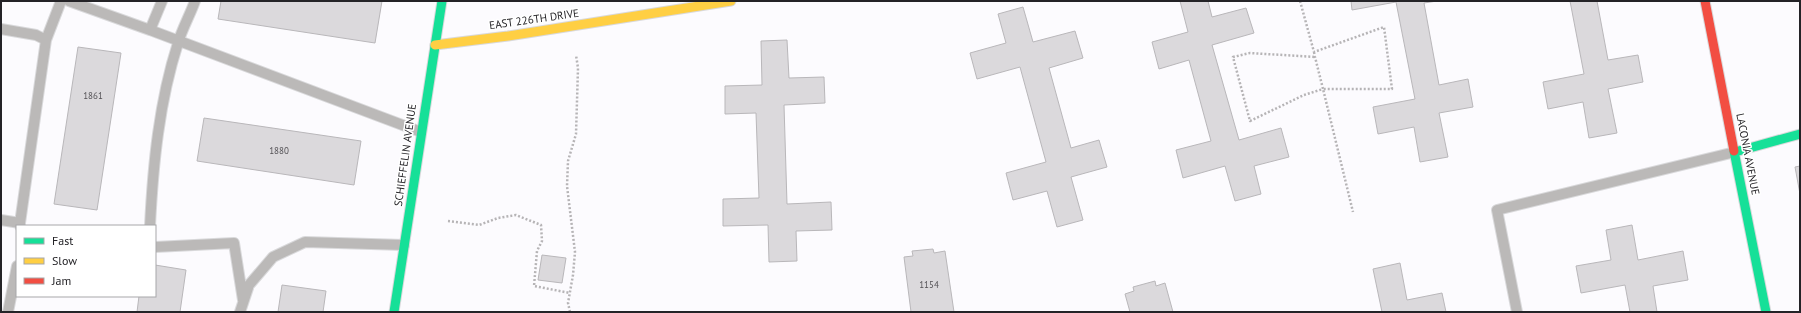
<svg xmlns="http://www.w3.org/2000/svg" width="1801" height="313" font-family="'PT Sans',sans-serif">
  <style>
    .building { fill: #dbd9dc; stroke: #b9b7ba }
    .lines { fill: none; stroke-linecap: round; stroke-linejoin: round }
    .lane-casing { stroke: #d9d9db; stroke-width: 12 }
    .fast-casing { stroke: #d9d9db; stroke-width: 11 }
    .slow-casing { stroke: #d9d9db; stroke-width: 11 }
    .jam-casing { stroke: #d9d9db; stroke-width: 11 }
    .path { stroke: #b6b4b6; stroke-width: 2.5; stroke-dasharray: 2 2; stroke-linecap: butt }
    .lane { stroke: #bbb9b8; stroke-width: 10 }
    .fast { stroke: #16e098; stroke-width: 9 }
    .slow { stroke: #ffcf43; stroke-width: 9 }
    .jam { stroke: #f24e42; stroke-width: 9 }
    .labels { text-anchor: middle; stroke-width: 3; stroke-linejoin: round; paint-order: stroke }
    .number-label { font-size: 9px; fill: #525054 }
    .street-label { font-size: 11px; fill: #242327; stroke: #fff }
  </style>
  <rect width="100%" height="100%" fill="#fcfbfe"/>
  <path class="building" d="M221 1H382L375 43 218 19Z
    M1180 1H1208L1212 17 1246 8 1254 33 1212 45 1239 140 1281 128 1289 157 1254 166 1261 194 1235 201 1225 166 1183 178 1176 150 1211 141 1189 60 1159 69 1152 42 1188 32Z
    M1351 1H1437L1424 3 1439 85 1468 79 1473 107 1439 113 1448 157 1420 162 1414 127 1378 134 1373 107 1415 99 1396 2 1352 10Z
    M1570 1H1597L1608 60 1638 55 1643 82 1608 89 1617 133 1589 138 1583 102 1548 109 1543 82 1584 74Z
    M1023 7 1033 42 1075 31 1083 58 1049 68 1071 148 1099 140 1107 167 1071 177 1083 220 1057 227 1047 191 1013 200 1006 173 1046 162 1020 67 977 79 970 53 1006 43 998 14Z
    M787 40 789 78 824 77 825 103 784 105 787 204 831 202 832 230 796 231 797 261 769 262 768 225 723 226V199L759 198 756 113 725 114V86L762 85 761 41Z
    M78 47 121 53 97 210 54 204Z
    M204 118 361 141 354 185 197 161Z
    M1800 166V194L1795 167Z
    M1632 225 1638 260 1683 251 1688 280 1653 286 1657 312H1630L1625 285 1581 293 1576 266 1611 260 1606 230Z
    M933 249 934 253 945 251 954 312H911L904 257 913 256 912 251Z
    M542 255 566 258 562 283 538 280Z
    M1400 263 1407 300 1442 293 1446 312H1382L1373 269Z
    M155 265 186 270 180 312H137L139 296H155Z
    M1155 281 1156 286 1165 283 1173 312H1130L1125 294 1134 291 1133 287Z
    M282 285 326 291 323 312H278Z"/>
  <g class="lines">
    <defs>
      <path id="lane" d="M69 1 150 30 162 1
        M1 29 36 35 46 40
        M150 30 421 132
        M1 220 20 223V226
        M20 223 46 40 61 1
        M150 226C153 165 159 102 178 43 182 29 190 15 195 1
        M155 247 234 243 243 300
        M8 312 17 266
        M240 312 249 285 273 257 305 242 404 245
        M1517 312 1497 210 1735 152"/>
      <path id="fast" d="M1734 151 1766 312
        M1735 152 1800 134
        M394 312 442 1"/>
      <path id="slow" d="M435 45 508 36 731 1"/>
      <path id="jam" d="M1705 1 1734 151"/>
    </defs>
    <use href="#lane" class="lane-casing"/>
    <use href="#fast" class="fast-casing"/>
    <use href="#slow" class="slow-casing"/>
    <use href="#jam" class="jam-casing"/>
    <path class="path" d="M1300 1 1314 52 1384 27 1392 89H1323L1353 212
      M1314 52 1315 57 1323 89 1304 95 1250 121 1233 57 1250 53 1315 57
      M448 221 479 225 498 218 516 215 541 225 542 241 537 251 534 286 570 293
      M570 312 568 303 573 275 575 252 567 186 568 161 576 134 578 68 576 55"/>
    <use href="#lane" class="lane"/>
    <use href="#fast" class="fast"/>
    <use href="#slow" class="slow"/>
    <use href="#jam" class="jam"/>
  </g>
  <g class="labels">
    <g class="number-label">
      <text x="93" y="99">1861</text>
      <text x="279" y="154">1880</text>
      <text x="929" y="288">1154</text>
    </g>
    <g class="street-label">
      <text transform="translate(534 19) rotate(-8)" y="4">EAST 226TH DRIVE</text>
      <text transform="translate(1748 154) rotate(79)" y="4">LACONIA AVENUE</text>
      <text transform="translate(405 155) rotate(-82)" y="4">SCHIEFFELIN AVENUE</text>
    </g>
  </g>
  <rect width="1801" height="313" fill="none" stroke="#242327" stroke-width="4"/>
  <rect x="16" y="225" width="140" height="72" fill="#ffffff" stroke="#a7a7a9"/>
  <rect x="24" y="238" width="20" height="6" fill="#16e098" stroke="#a7a7a9"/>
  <text x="52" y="245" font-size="12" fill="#242327">Fast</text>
  <rect x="24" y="258" width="20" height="6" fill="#ffcf43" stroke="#a7a7a9"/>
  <text x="52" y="265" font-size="12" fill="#242327">Slow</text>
  <rect x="24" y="278" width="20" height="6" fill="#f24e42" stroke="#a7a7a9"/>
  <text x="52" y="285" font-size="12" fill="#242327">Jam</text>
</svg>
